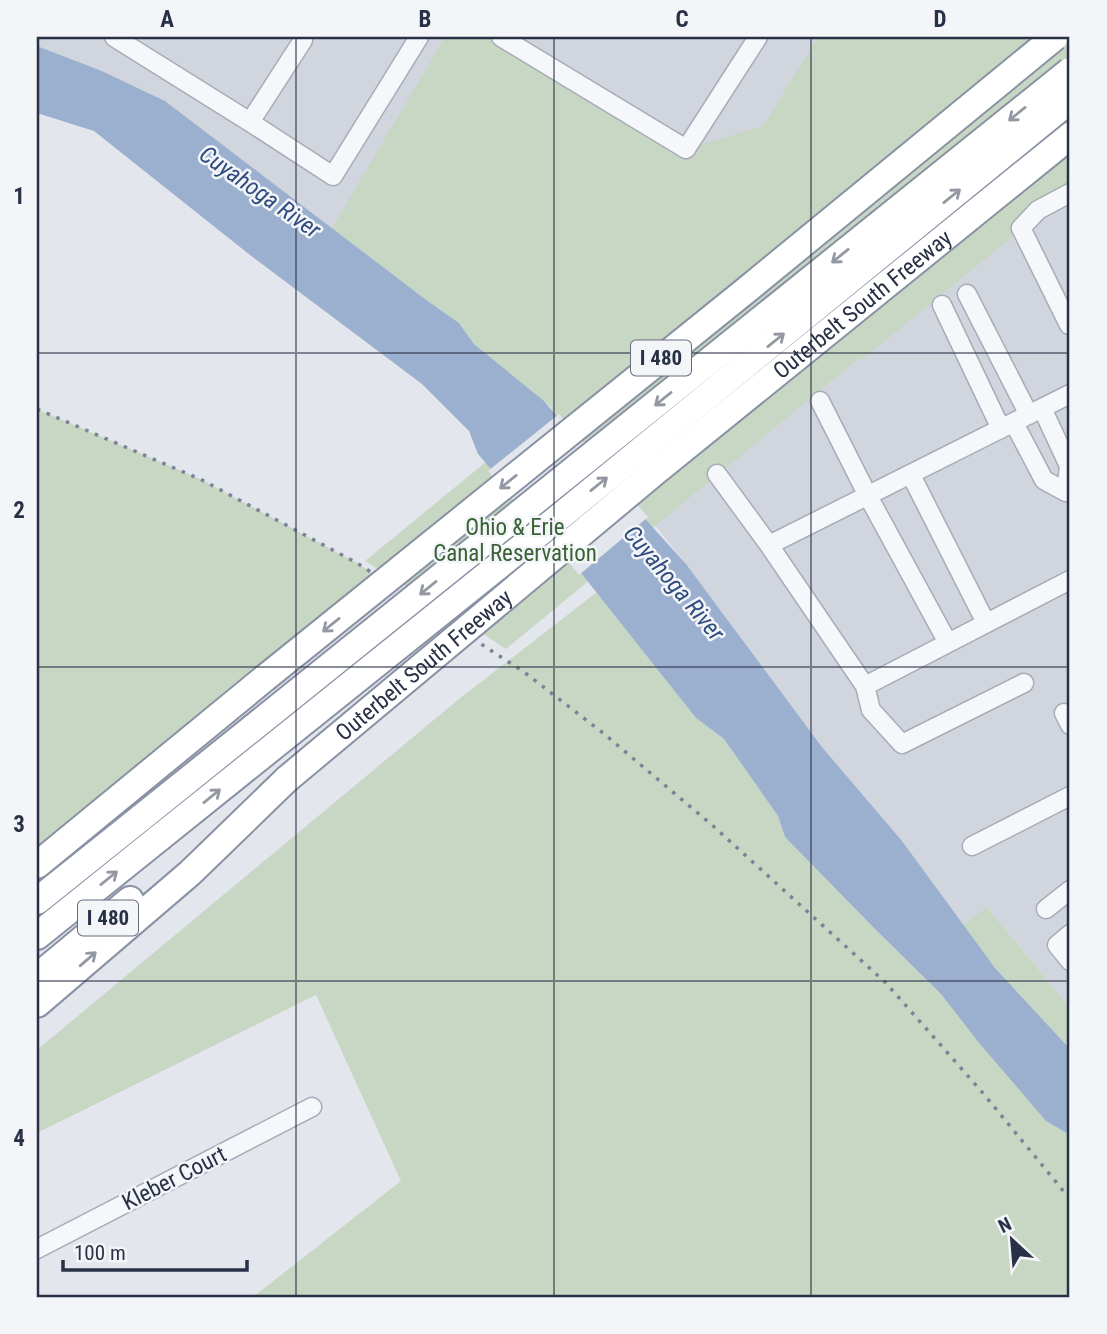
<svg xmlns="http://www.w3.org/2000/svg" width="1107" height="1334" font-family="'Roboto Condensed',sans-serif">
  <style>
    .built { fill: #d1d5de }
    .green { fill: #c7d7c3 }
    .water { fill: #9bb0cf }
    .pier { fill: #e3e6ec }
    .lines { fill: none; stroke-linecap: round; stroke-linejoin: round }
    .minor-casing { stroke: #a7acb7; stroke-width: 21 }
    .highway-casing { stroke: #8991a4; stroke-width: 30 }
    .minor { stroke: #f6f7fa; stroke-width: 18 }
    .highway { stroke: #fff; stroke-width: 26 }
    .rail { stroke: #7b8397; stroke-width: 3.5; stroke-dasharray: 3.5 7; stroke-linecap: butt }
    .highway-bridge-casing { stroke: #8991a4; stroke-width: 30; stroke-linecap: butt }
    .highway-bridge { stroke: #fff; stroke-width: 26 }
    .oneway { stroke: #9498a2 }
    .grid { fill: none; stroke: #293146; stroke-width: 2; stroke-opacity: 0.55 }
    .labels { text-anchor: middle; stroke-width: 5; stroke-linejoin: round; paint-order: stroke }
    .shield { fill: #f3f5f9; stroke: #666c7c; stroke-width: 2 }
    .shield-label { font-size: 21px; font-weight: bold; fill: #293146 }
    .street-label { font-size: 23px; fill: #293146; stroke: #f3f5f9 }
    .park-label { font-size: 23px; fill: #3a6335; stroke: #f3f5f9 }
    .water-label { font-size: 24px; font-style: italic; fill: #2f4c7e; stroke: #f3f5f9 }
    .neatline { fill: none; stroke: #293146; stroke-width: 2.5 }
    .grid-label { font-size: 23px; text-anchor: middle; font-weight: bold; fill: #293146 }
  </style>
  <rect width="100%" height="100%" fill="#e3e6ec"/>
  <path class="built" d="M37 37H1011L425 299 165 101 102 71 37 46Z
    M1070 140V1008L988 908 963 925 902 841 822 747 686 564 629 493Z"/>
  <path class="green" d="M445 37H501L686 149 763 126 818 37H1070V190L860 361 858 359 506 649 450 612 365 561 552 408 474 344 459 323 425 299 332 228Z
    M37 409 202 480 357 563 388 583 37 857Z
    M597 592 696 718 724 739 778 816 785 837 874 928 941 994 1046 1121 1070 1135V1297H253L401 1181 316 995 37 1133V1050L459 699Z
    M987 907 1070 1008V1049L995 968 963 925Z"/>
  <path class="water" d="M37 46 102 71 165 101 425 299 459 323 474 344 544 401 610 480 686 564 822 747 902 841 995 968 1070 1049V1135L1046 1121 980 1044 941 994 874 928 785 837 778 816 724 739 696 718 547 530 521 504 478 454 469 431 422 384 250 255 94 131 37 113Z"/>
  <path class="pier" d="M559 414 648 517 579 575 545 532 519 507 488 471Z"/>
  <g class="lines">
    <defs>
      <path id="minor" d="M114 37 250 122 303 40 302 37
        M501 37 686 149 758 37
        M250 122 333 176 419 37
        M967 294 1029 415
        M942 305 1001 429
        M1069 325 1021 228 1038 210 1070 193
        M820 401 868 496 948 643
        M1014 423 1044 480 1066 492 1069 466 1042 408
        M717 474 769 545 1070 394
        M911 475 986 623
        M769 545 865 686 1070 580
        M865 686 871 710 902 744 1024 683
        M1064 713 1070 725
        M972 846 1070 796
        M1046 909 1070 890
        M1070 934 1057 945 1070 961
        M37 1249 312 1107"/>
      <path id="highway" d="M37 865 265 678
        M37 901 142 817
        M37 936 159 838
        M37 977 130 900
        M37 1004 190 873 287 779"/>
    </defs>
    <use href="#minor" class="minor-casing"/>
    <use href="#highway" class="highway-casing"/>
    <use href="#minor" class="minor"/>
    <use href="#highway" class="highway"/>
    <path class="rail" d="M37 409 202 480 357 563 524 672 603 733 712 825 886 983 982 1092 1070 1199"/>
    <defs>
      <g id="highway-bridge">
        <path d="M265 678 744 292 1055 37"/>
        <path id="s1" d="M287 779 656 471 1070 136"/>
        <path d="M142 817 1070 71"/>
        <path d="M159 838 563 514 1070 100"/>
      </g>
    </defs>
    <use href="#highway-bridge" class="highway-bridge-casing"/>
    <use href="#highway-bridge" class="highway-bridge"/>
  </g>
  <defs><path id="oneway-shaft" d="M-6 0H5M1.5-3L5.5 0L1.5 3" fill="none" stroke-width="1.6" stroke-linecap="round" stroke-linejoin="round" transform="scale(1.75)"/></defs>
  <g class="oneway">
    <use href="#oneway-shaft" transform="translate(1017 114) rotate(141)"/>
    <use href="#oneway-shaft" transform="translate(952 196) rotate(-39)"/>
    <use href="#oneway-shaft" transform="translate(840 256) rotate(141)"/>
    <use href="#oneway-shaft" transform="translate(776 340) rotate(-39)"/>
    <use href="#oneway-shaft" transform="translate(663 399) rotate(141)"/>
    <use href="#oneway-shaft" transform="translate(508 482) rotate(141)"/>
    <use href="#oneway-shaft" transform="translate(599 484) rotate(-39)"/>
    <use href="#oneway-shaft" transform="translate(428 588) rotate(141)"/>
    <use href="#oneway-shaft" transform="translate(331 625) rotate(141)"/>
    <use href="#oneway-shaft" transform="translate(212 796) rotate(-39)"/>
    <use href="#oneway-shaft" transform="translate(109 878) rotate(-39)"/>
    <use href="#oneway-shaft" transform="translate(88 959) rotate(-41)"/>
  </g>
  <path class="grid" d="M296 37V1297M554 37V1297M811 37V1297M37 353H1070M37 667H1070M37 981H1070"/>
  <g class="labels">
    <g class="shield">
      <rect x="631" y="340.5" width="60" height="35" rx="5"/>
      <rect x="78" y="900.5" width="60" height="35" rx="5"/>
    </g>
    <g class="shield-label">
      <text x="661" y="365">I 480</text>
      <text x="108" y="925">I 480</text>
    </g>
    <g class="street-label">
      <text dy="8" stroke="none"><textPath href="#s1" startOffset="746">Outerbelt South Freeway</textPath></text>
      <text dy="8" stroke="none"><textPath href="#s1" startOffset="178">Outerbelt South Freeway</textPath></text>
      <text transform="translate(174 1178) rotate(-27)" y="8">Kleber Court</text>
    </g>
    <g class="park-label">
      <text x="515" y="535">Ohio &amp; Erie<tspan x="515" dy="26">Canal Reservation</tspan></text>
    </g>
    <g class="water-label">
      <text transform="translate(260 192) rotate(35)" y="8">Cuyahoga River</text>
      <text transform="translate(674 583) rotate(50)" y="8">Cuyahoga River</text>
    </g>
  </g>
  <rect width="1107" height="1334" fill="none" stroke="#f3f5f9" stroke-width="77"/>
  <g transform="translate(1012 1240) rotate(334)" stroke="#f3f5f9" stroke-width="5" paint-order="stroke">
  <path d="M0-5L12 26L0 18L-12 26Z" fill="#293146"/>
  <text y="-10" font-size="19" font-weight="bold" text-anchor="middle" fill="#293146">N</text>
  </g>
  <path d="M63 1260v10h184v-10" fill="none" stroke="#293146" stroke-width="3.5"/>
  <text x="74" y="1260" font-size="21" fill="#293146" stroke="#f3f5f9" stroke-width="5" paint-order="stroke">100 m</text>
  <rect x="38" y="38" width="1030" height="1258" class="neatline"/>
  <g class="grid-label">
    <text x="167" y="27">A</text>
    <text x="425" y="27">B</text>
    <text x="682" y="27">C</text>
    <text x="940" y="27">D</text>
    <text x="19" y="204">1</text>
    <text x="19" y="518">2</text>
    <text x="19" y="832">3</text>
    <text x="19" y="1146">4</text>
  </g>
</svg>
